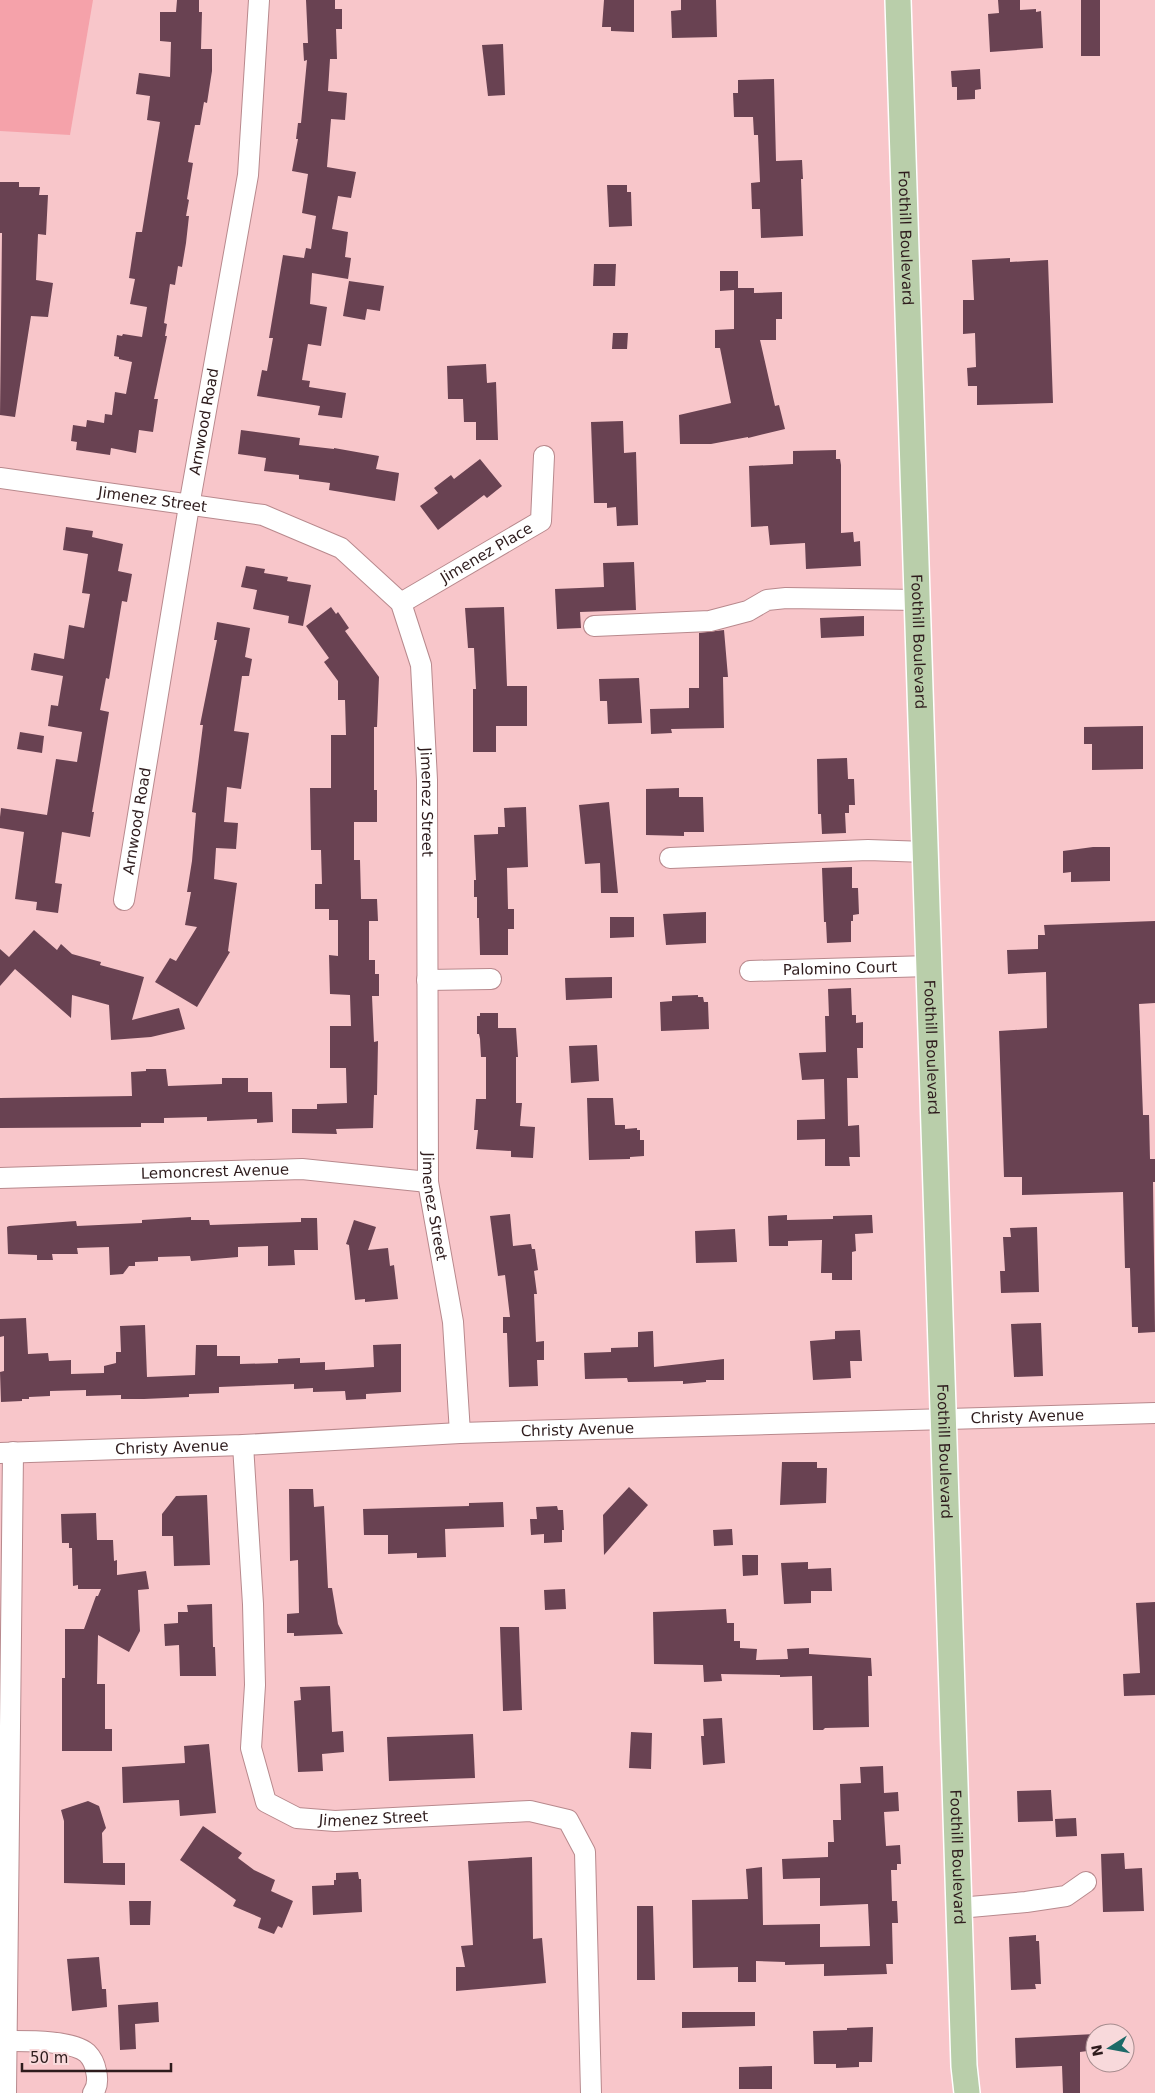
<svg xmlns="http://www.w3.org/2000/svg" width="1155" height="2093" font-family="'DejaVu Sans',sans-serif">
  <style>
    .green { fill: #f5a2aa }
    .building { fill: #694252 }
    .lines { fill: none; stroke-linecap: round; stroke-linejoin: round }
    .minor-casing { stroke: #b8898d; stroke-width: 22 }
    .major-casing { stroke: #fff; stroke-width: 28 }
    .minor { stroke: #fff; stroke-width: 20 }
    .major { stroke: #b9ceaa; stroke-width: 25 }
    .labels { text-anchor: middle; stroke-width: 5; stroke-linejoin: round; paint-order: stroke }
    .street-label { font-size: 15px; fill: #2e1c1d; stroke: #f8d9db }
  </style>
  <rect width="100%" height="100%" fill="#f8c6ca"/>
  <path class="green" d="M0 0H93L70 135 0 131Z"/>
  <path class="building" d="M177 0H199V12H202L201 49H212V71L207 103 204 102 200 125H195L188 162 193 163 187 199 189 200 186 216H189L186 243 182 267 178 266 175 285 170 284 164 323 167 324 165 336H167L154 399H158L153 432 139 430 136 453 111 448 110 455 76 450 77 442 71 441 73 425 86 427 87 420 104 423 105 414 112 415 115 392 126 394 132 362 119 359V357L114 356 117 335 122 336 123 334 142 337 147 307 130 304 135 279 129 278 136 232H142L160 122 147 120 150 96 136 94 139 73 170 77 171 42 160 41V12H176Z
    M306 0H335V9H342V29H336L337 59H330L328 91 347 93 345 120 331 119 327 167 356 172 351 198 338 196 332 229 348 232 345 257 351 258 348 279 312 273 310 304 327 307 321 346 308 344 302 380 310 381 309 387 346 393 342 418 318 415 320 406 257 396 262 370 267 371 273 338H269L283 255 304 258 306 248 311 249 316 216 302 213 308 174 292 171 298 139H296L298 123H301L307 60 304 61 303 43H308Z
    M604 0H634V32L611 31V27H602Z
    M681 0H716L717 37 672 38 671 11 681 10Z
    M998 0H1020V10L1036 9V12L1041 11 1043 48 990 52 988 14 999 13Z
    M1081 0H1100V56H1081Z
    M503 44 505 95 488 96 482 45Z
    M980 69 981 89 975 90V99L957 100V87H952L951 71Z
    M774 79 776 161 802 160 803 179H801L803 236 761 238 760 209H752L751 183 760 182 758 135H754L753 117H734L733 93H738V80Z
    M0 182H19V187H40L39 195H48L46 235 38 234 36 280 53 283 48 317 31 316 15 417 0 415 2 233H0Z
    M607 185H627V192H631L632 226 609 227Z
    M1010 258V262L1048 260 1053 403 977 405V386H968L967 368 976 367 975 333 963 334V300H974L972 260Z
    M594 264H616L615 286H593Z
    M720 271H738V288H754V293L782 292V319H776V340H760L775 406 779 405 785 429 748 438V437L711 444H680L679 415 731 403 720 348H715V330L734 329V290L720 291Z
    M349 281 384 286 380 311 367 309 365 320 343 316Z
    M613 333H628L627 349H612Z
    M486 364 487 383 496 382 498 440H476V422H464L463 399H448L447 366Z
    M623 421 624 453 636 452 638 525 617 526 616 507 607 508V503H594L591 422Z
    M241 430 300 438 299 445 334 449V448L379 456 376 469 399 473 395 501 329 490 330 483 299 479V475L264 471 266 458 238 454Z
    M836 450V459H840L841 465V533L853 532 854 542 860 541 861 566 806 569 805 543 770 545 768 526 751 527 749 466 793 464V451Z
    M480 459 502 486 487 498 484 495 438 530 420 506 438 493 434 488 451 475 454 479Z
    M66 527 93 531 92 537 123 544 118 571 132 574 127 602 122 601 109 679 106 678 100 710 109 712 92 812H94L90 837 62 832 55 883 62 884 58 913 36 910 37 902 15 899 24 832 0 828V817L1 808 47 815 56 759 77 762 82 732 48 726 51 705 58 706 63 676 31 670 34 653 64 659 69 625 84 628 90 594 82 593 88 554 63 550Z
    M634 562 636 610 580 612 581 628 557 629 555 589 604 587 603 563Z
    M246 566 265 569 264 573 288 577 287 581 311 585 303 626 288 623 289 616 253 609 257 590 241 587Z
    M331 607 336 614 338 612 349 628 345 631 379 677 377 727H374V790H377V822H354V860H360L361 899H377L378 921H369V960H375V974H379V996H372L374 1042 378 1041 377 1095H374L373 1128 336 1129 337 1134 292 1133V1109H317V1104L347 1103 346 1068H330V1026H351L350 995 330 994 329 955 338 956V920H329V909H315V884H322L321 850H311L310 788H331V735H346L345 700H338V681L324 662 329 658 306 626Z
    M504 607 507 686H527V726H496V752H473V689H476L474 648H468L465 608Z
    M864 616V636L821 638 820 618Z
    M217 622 250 628 245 657 252 659 249 676H242L234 731 249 733 241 789 227 787 224 822 238 823 236 849 216 848 214 879 237 883 228 951 230 952 197 1007 155 982 170 958 176 961 197 927 185 925 191 892H187L192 861 196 813 192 812 203 725H200L217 640H214Z
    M724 630 728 677H723L724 728 671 729 672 733 651 734 650 709 689 708V688H699V633Z
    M639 678 642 723 608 724 607 701H600L599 679Z
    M1143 726V769L1092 770V744H1084V727Z
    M20 732 44 736 42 753 17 749Z
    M847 758 848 779H854L855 805H849V813H845L846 833 822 834 821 814H818L817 759Z
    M679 788V797H703L704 832H684V836L646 835V789Z
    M609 802 618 893H601L600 863 585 864 579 805Z
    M526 807 528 867 507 868 508 909H514V929H508V955H480L479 918H477V897H474V880H476L474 835 498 834V827H505L504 808Z
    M1093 847H1110V881L1071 882V872L1063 873V851Z
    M852 867V888H858L859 914 853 915V921H851V942L827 943 826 922H824L822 868Z
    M706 912V943L666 945 663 914Z
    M610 917H634V937L610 938Z
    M1155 921V1003L1139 1004 1143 1115H1149L1150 1159H1155V1182H1153L1155 1332 1138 1333V1327H1132L1130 1268H1125L1123 1192 1022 1195V1177H1004L999 1031 1047 1028 1046 972 1008 974 1007 950 1038 949V935H1045L1044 925Z
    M34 930 57 950 61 944 72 954 101 962 100 965 144 977 132 1020 179 1008 185 1029 151 1037 111 1040 109 1005 72 995 71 1018 15 969 0 986V949L9 957Z
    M612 977V998L566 1000 565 978Z
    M851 988 852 1015H856V1023L863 1022V1048H857L858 1078H847L848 1126 859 1125 860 1157H849L850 1166H825V1139L797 1140V1120L825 1119 824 1079 802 1080 799 1053 826 1052 825 1016H829L828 989Z
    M698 995V997H703L704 1002H708L709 1029 661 1031 660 1002 672 1001V996Z
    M480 1013H498V1028H516L518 1057H516V1103H522L520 1126 535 1127 533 1158 511 1157V1151L476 1149 478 1130H474L476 1099H486V1057H481L480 1039 479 1034H477V1016H480Z
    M597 1045 599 1081 571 1083 569 1046Z
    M146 1069H166L168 1086 222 1084V1078H248V1092H272L273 1122 257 1123V1119L207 1121V1117L164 1118V1123H141V1127L0 1128V1098L132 1096 131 1072 146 1071Z
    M587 1098H613L615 1125H625V1129L637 1128V1130H640V1140H644V1156L630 1157V1159L589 1160Z
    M510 1214 513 1246 531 1244 532 1249H535L538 1270 534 1271 537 1294H534L536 1342 544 1341V1360H537L538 1386 509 1387 507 1333H503V1317H510L505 1275 498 1276 490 1216Z
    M787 1215V1220L833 1219V1216L872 1215 873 1233 855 1234 856 1251 852 1252V1280H832V1273H821L822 1240 788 1241V1246H769L768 1216Z
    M191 1217V1220H209L210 1225 301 1222V1218H317L318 1250H294L295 1265 268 1266V1246L238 1247V1257L191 1261 190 1256 158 1257V1261L135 1262V1266H129L123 1274 110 1275 109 1247 77 1248 78 1254H52L53 1260H37V1255L8 1254 7 1227 9 1226 76 1221 77 1226 142 1223V1220Z
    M354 1220 376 1227 368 1250 388 1248 390 1266 394 1265 398 1299 365 1302V1299L355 1300 349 1245 346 1244Z
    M1037 1227 1039 1292 1001 1293 1000 1271H1005L1003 1237H1011L1010 1228Z
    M735 1229 737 1262 696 1263 695 1231Z
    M26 1318 28 1354 48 1353 49 1361 71 1360V1374L104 1373V1366L116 1363V1352H121L120 1326 145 1325 147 1377 195 1375 196 1345H217V1356H240V1364L278 1363V1359L300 1358V1363L325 1362V1370L374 1367 373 1345 401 1344V1392L366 1394V1399L346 1400 345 1391 313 1392V1388L294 1389V1384L219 1387V1393L189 1394V1397L144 1399H121V1395L86 1396V1390L50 1391V1396L29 1397V1399H22V1401L1 1402 0 1372 4 1371V1336L0 1337V1319Z
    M1041 1323 1043 1376 1014 1377 1011 1324Z
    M860 1330 862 1361H850L851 1378 813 1380 810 1341 835 1339V1331Z
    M653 1331 654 1367 724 1359V1380H706V1382L683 1384V1381L628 1382 627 1378 585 1379 584 1353 611 1352V1348L638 1347V1332Z
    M782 1462H817V1468H827L826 1503 780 1505Z
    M629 1487 648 1505 604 1555 603 1515Z
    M289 1489H313L314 1507 324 1506 328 1588H332L338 1624 343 1634 294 1636V1633H287V1614L299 1613 298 1560 290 1561Z
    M207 1495 210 1565 174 1566 173 1536H162V1514L176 1496Z
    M503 1502 504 1527 445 1529 446 1557 417 1558V1553L388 1554V1535H364L363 1509 469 1506V1503Z
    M557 1506 558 1510H563L564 1530H562V1542L544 1543V1534L531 1535 530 1519H537L536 1507Z
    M96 1513 97 1540H113L114 1561 117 1560V1575L146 1571 149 1589 138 1590 140 1631 129 1652 98 1635 97 1684H105V1729H112V1751H62V1678H65V1629H84L96 1596H98L101 1589H78V1585L73 1586 72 1548H69V1543H62L61 1514Z
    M732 1529 733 1545 714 1546 713 1530Z
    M742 1555H758V1575L743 1576Z
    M808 1562V1569L831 1568 832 1591H811V1603L784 1604 781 1563Z
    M565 1589 566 1609 545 1610 544 1590Z
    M1155 1602V1695L1124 1696 1123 1674 1140 1673 1136 1603Z
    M212 1604 213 1647H215L216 1676H180L179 1645 165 1646 164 1624 178 1623V1612H188L187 1605Z
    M726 1609 727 1623H734V1641H740V1648L757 1649 756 1660 788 1659 787 1649 809 1648V1654L871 1658 872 1676H868L869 1727 825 1728 823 1730H813L812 1676 780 1677V1675L721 1674 722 1681 704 1682 703 1665 654 1664 653 1612Z
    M500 1627H519L522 1710 503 1711Z
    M330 1686 332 1732 343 1731 344 1752 322 1754 323 1771 298 1772 294 1701 301 1700 300 1687Z
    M722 1718 725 1763 703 1765 701 1736H704L703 1719Z
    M631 1732 652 1733 651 1769 629 1768Z
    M473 1734 475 1778 389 1781 387 1737Z
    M209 1744 216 1813 180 1816 179 1800 123 1803 122 1767 185 1763 184 1746Z
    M883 1766 884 1793 898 1792 899 1811 884 1812 886 1846 900 1845 901 1864H897V1870H891L892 1901H897L898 1923H892L893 1964H886L887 1974 824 1976V1964L785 1965V1962L756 1961V1982H738V1967L693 1968 692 1900 748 1899 746 1869 762 1867 763 1925 820 1924V1947L870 1946 868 1904 820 1906V1878L783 1879 782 1859 828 1857V1842H834L833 1820H841L840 1784 861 1783 860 1767Z
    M1051 1790 1053 1821 1018 1822 1017 1791Z
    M88 1801 99 1806 106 1828 102 1833 103 1863H125V1885L64 1883V1821L61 1810Z
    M1076 1818 1077 1836 1056 1837 1055 1819Z
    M203 1826 242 1853 238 1858 254 1870 275 1880 271 1891 293 1901 282 1928 278 1926 274 1934 258 1928 261 1918 233 1906 236 1900 180 1860Z
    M1124 1853 1125 1869 1142 1868 1144 1911 1103 1912 1101 1854Z
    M532 1857 533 1939 542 1938 546 1983 456 1991V1967H465L461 1946 473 1945 468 1861Z
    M358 1872 359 1879H361L362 1912 313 1915 312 1886 334 1885V1880H336V1873Z
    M129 1901H151L150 1925H130Z
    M637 1906H653L655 1980H637Z
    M1036 1935V1941H1039L1041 1984H1035L1036 1989 1011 1990 1009 1937Z
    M99 1957 102 1989H106L107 2007 72 2011 67 1959Z
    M158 2002 159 2022 135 2024 136 2049 120 2050 118 2005Z
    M682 2012H755V2026L682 2028Z
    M873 2027 872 2062H859V2067L836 2068V2064H814L813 2031 847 2030V2028Z
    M1095 2034V2050L1080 2052V2093H1063L1062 2066 1016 2068 1015 2038Z
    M772 2066V2089H739V2067Z"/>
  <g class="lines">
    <defs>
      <g id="minor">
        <path id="s1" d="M0 478 263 515 341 548 401 603 421 665 427 780 428 1182 453 1322 460 1433"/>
        <path id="s2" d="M401 603 541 521 544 456"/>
        <path d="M594 626 710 621 748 611 767 600 786 598 918 600"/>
        <path d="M670 858 868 850 926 852"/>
        <path id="s3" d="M124 900 189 506 248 175 259 0"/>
        <path id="s4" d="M750 971 930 966"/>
        <path d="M427 980 491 979"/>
        <path id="s5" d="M0 1178 302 1169 428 1182"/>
        <path id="s6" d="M243 1445 253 1604 255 1685 251 1748 266 1802 297 1818 335 1821 530 1811 568 1820 585 1852 591 2093"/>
        <path id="s7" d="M0 1453 243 1445 460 1433 1155 1413"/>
        <path d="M959 1908 1026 1902 1066 1896 1086 1882"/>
        <path d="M7 2041C27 2041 72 2040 87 2053 92 2058 95 2065 96 2071 98 2079 98 2086 93 2093"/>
        <path d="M6 2093 13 1452"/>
      </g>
      <g id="major">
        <path id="s8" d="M898 0 964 2066 967 2093"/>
      </g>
    </defs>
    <use href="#minor" class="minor-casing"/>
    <use href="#major" class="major-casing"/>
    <use href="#minor" class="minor"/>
    <use href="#major" class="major"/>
  </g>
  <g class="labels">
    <g class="street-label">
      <text dy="5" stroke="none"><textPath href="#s8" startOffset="238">Foothill Boulevard</textPath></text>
      <text dy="5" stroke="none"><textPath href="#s3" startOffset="485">Arnwood Road</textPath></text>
      <text dy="5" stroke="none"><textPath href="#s1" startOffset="154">Jimenez Street</textPath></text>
      <text dy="5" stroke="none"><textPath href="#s2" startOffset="99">Jimenez Place</textPath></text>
      <text dy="5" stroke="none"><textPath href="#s8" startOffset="642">Foothill Boulevard</textPath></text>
      <text dy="5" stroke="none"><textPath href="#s1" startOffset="634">Jimenez Street</textPath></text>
      <text dy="5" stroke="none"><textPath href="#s3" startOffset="80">Arnwood Road</textPath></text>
      <text dy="5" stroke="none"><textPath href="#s4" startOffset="90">Palomino Court</textPath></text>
      <text dy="5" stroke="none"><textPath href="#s8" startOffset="1048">Foothill Boulevard</textPath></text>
      <text dy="5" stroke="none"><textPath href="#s5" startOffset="215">Lemoncrest Avenue</textPath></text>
      <text dy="5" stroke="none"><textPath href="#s1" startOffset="1039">Jimenez Street</textPath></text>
      <text dy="5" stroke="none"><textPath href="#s7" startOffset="1028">Christy Avenue</textPath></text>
      <text dy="5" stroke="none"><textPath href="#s7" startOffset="578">Christy Avenue</textPath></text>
      <text dy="5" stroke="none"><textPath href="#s7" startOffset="172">Christy Avenue</textPath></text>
      <text dy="5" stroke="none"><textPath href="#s8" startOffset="1452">Foothill Boulevard</textPath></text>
      <text dy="5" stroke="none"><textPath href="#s6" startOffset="471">Jimenez Street</textPath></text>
      <text dy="5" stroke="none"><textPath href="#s8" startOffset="1858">Foothill Boulevard</textPath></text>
    </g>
  </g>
  <g transform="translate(1110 2048) rotate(259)"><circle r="24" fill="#f8d9db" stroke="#a78d8f"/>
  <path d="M0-4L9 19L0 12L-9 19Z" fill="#1d6a68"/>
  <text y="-8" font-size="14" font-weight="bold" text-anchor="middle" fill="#2e1c1d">N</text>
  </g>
  <path d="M22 2063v8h149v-8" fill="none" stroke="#2e1c1d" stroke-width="2.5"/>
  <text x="30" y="2063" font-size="15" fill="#2e1c1d" stroke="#f8d9db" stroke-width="4" paint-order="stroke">50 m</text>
</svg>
